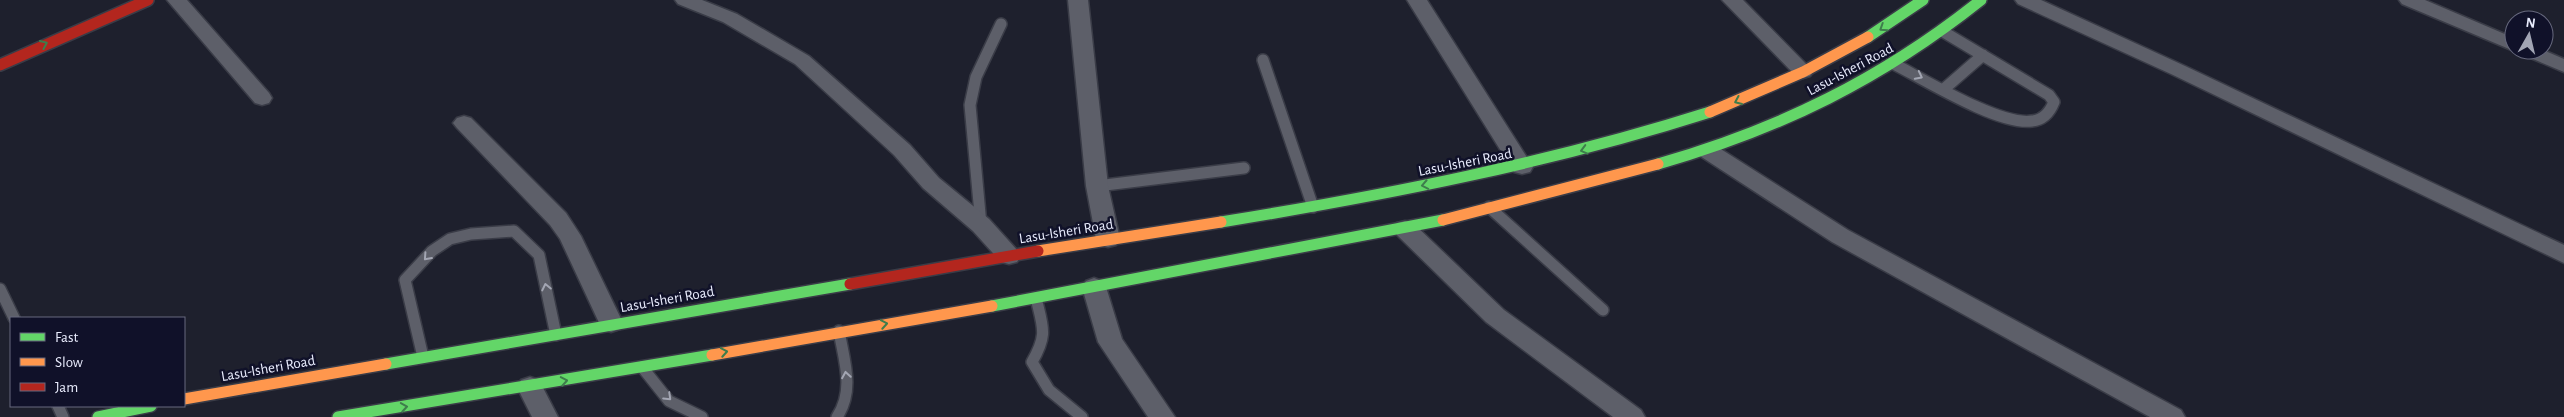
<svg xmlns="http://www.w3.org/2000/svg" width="2564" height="417" font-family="'Alegreya Sans',sans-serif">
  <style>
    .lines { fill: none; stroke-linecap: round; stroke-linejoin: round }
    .lane-casing { stroke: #3a3c47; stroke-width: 14 }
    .street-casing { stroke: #3a3c47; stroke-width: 3 }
    .fast-casing { stroke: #3a3c47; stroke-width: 14 }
    .slow-casing { stroke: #3a3c47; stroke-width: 14 }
    .jam-casing { stroke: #3a3c47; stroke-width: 14 }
    .lane { stroke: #5d5f69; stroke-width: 11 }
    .street { fill: #5d5f69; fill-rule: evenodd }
    .fast { stroke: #63d668; stroke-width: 11 }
    .slow { stroke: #ff974d; stroke-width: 11 }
    .jam { stroke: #b3261e; stroke-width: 11 }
    .oneway { stroke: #3e7d4c }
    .oneway2 { stroke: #a3a6b3 }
    .labels { text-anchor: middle; stroke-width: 5; stroke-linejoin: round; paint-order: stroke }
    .street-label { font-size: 15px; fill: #e9ecfd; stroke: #101129 }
  </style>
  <rect width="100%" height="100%" fill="#1e202d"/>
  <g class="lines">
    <defs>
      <path id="lane" d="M1263 60 1313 207
        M1894 64C1925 80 2000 126 2032 121 2044 120 2050 112 2054 102L2049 95 1942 31
        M1944 89 1983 55
        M1097 186 1244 168
        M1489 207 1603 310
        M981 225 970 105 976 77 1001 24
        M0 289 14 318
        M1036 298C1043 328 1048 334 1032 362L1049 390 1082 417
        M423 357 405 280 432 251 450 239 471 234 514 231 539 255 556 335
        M642 367 669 401 702 417
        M58 406 63 417
        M837 417C855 390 844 360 839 331"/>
      <path id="street" d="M167 0H187L269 93 272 98 269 103 262 105 255 103Z
        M675 0H702L737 14 809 56 910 145 939 178 989 219 1017 250 1021 256 1017 262 1009 264 1001 262 973 231 923 188 894 155 795 64 723 22 678 4Z
        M1068 0H1088L1108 186 1120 239 1116 245 1108 247 1100 245 1096 239 1086 186Z
        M1407 0H1427L1533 167 1530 172 1522 174 1514 172Z
        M1722 0H1743L1810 68 1813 72 1810 76 1803 78 1796 76Z
        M2015 0H2041L2185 66 2564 245V263L2171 74 2018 4Z
        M2399 0H2425L2514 38V50H2543L2564 59V72L2402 4Z
        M464 116 471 118 566 213 581 236 623 323 620 329 611 332 602 329 560 239 550 225 457 128 453 123 457 118Z
        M1708 144 1716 146 1848 230 2181 410 2185 417H2150L1832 242 1700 156 1697 151 1700 146Z
        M1405 221 1413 223 1504 310 1641 410 1645 417H1613L1486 322 1397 235 1394 229 1397 223Z
        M1094 278 1102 281 1106 287 1122 339 1175 417H1148L1098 342 1082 287 1086 281Z
        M530 377 539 380 558 417H532L517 387 521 380Z"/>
      <path id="fast" d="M1868 37 1923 0
        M1658 164C1780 129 1882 79 1981 0
        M1221 222C1387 195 1550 163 1710 112
        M992 306 1443 220
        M386 364 850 284
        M98 417 151 406
        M338 417 712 355"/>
      <path id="slow" d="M1710 112 1803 72 1868 37
        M1443 220 1658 164
        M1038 251 1221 222
        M712 355 992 306
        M184 399 386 364"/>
      <path id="jam" d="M0 65 148 0
        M850 284 1038 251"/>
    </defs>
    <use href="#lane" class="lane-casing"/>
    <use href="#street" class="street-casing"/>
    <use href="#fast" class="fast-casing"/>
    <use href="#slow" class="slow-casing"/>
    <use href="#jam" class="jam-casing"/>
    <use href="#lane" class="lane"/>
    <use href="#street" class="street"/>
    <use href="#fast" class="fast"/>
    <use href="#slow" class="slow"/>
    <use href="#jam" class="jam"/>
  </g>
  <defs><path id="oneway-chevron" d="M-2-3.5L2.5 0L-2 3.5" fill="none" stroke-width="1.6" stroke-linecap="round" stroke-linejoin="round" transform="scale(1.25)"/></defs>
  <g class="oneway">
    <use href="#oneway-chevron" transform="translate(1883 28) rotate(147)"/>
    <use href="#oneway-chevron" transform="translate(44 44) rotate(-24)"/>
    <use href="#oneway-chevron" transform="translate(1738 101) rotate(156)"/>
    <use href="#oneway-chevron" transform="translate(1584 150) rotate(165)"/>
    <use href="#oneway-chevron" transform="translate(1425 185) rotate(169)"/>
    <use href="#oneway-chevron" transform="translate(884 324) rotate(-10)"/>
    <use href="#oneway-chevron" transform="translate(724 352) rotate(-10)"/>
    <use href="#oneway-chevron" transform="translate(564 381) rotate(-10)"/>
    <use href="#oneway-chevron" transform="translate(404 407) rotate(-9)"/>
  </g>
  <g class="oneway2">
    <use href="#oneway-chevron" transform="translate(1919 76) rotate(27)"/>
    <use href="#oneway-chevron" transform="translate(427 257) rotate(132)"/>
    <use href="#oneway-chevron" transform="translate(546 287) rotate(-102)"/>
    <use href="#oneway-chevron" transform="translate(846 375) rotate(-99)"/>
    <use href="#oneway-chevron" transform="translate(668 397) rotate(44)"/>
  </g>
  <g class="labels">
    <g class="street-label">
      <text transform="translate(1850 69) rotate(-28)" y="5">Lasu-Isheri Road</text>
      <text transform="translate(1465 162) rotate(-11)" y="5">Lasu-Isheri Road</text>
      <text transform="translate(1066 231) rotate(-9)" y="5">Lasu-Isheri Road</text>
      <text transform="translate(667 299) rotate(-10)" y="5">Lasu-Isheri Road</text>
      <text transform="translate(268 368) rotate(-10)" y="5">Lasu-Isheri Road</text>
    </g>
  </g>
  <rect x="10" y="317" width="175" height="90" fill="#101129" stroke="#67697e"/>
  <rect x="20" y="333" width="25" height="8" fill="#63d668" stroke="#67697e"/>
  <text x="55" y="342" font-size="15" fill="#e9ecfd">Fast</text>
  <rect x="20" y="358" width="25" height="8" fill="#ff974d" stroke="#67697e"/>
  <text x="55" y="367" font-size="15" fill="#e9ecfd">Slow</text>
  <rect x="20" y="383" width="25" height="8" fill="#b3261e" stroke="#67697e"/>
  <text x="55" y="392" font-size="15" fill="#e9ecfd">Jam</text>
  <g transform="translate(2529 35) rotate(8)"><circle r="24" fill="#101129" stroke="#67697e"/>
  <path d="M0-4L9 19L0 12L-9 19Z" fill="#a2a5b4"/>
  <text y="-8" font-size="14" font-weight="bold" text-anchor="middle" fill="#e9ecfd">N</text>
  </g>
</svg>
